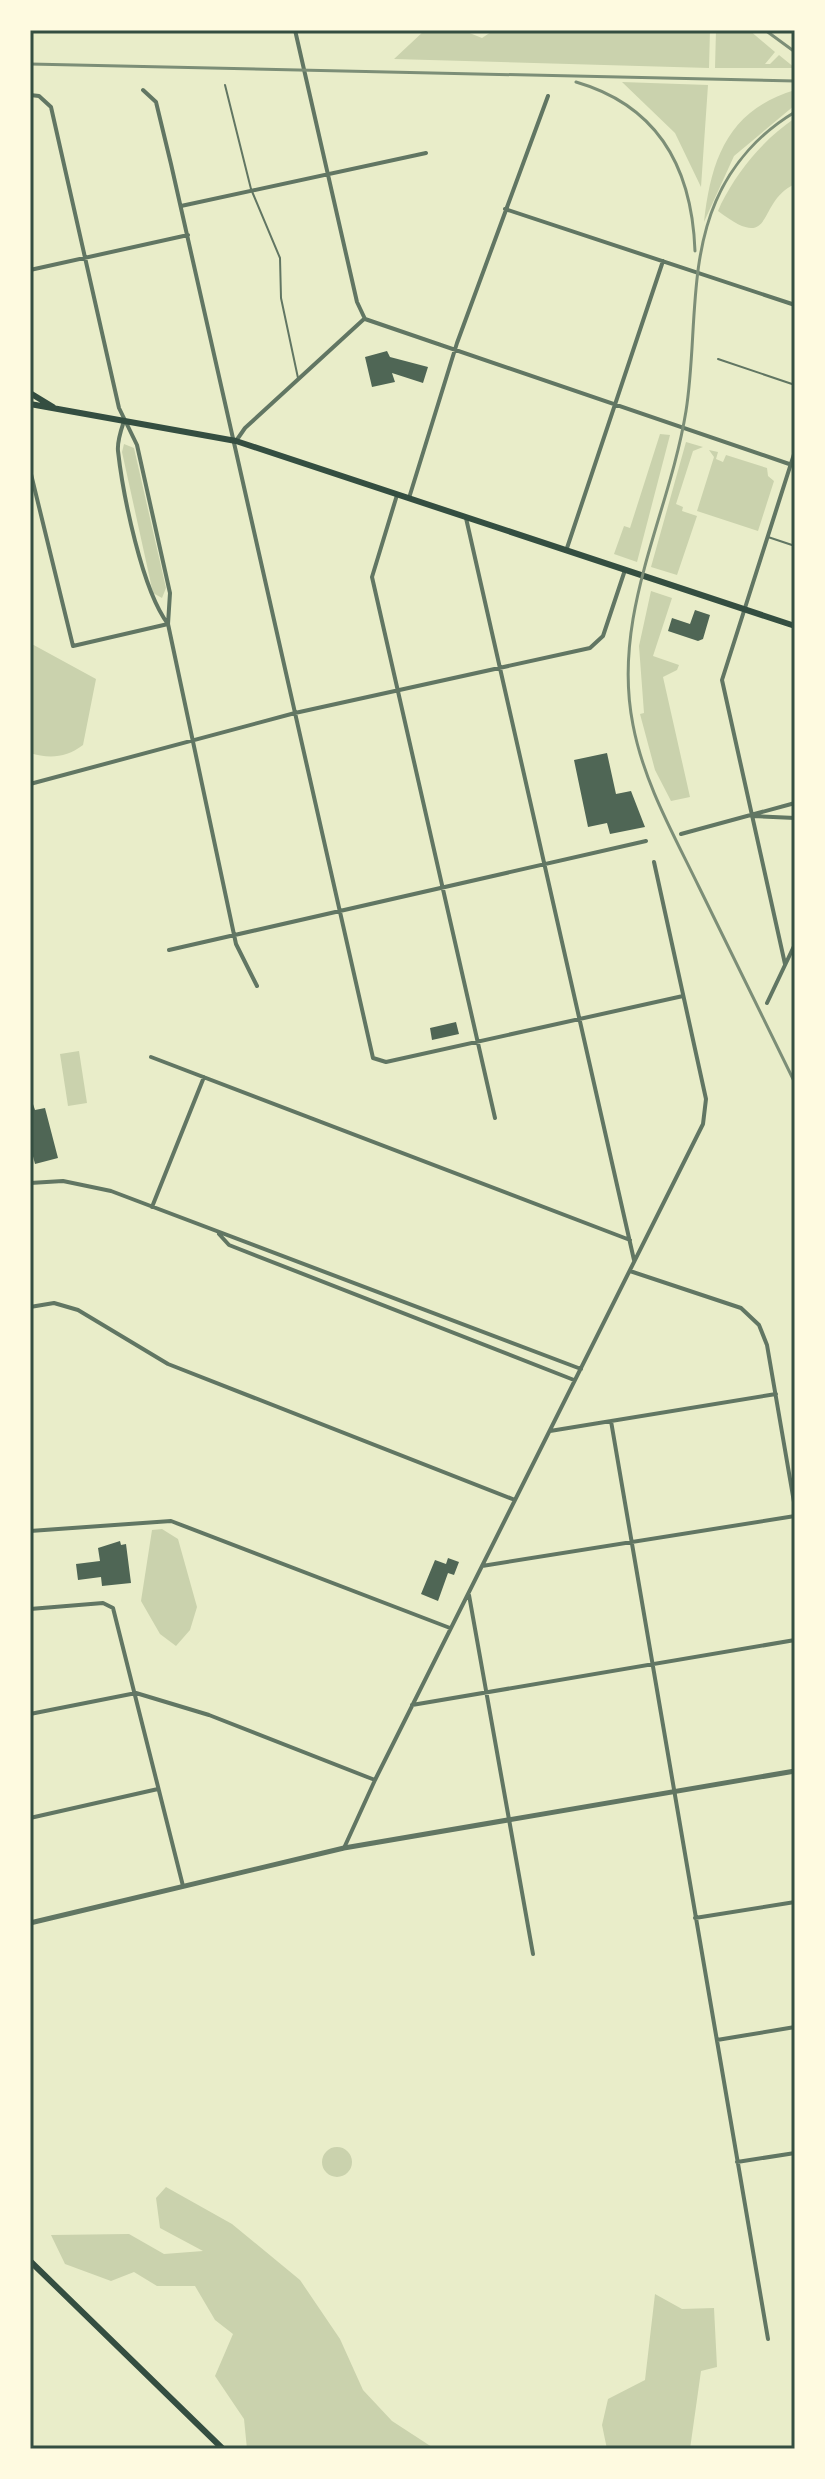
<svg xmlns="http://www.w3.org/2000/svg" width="825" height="2479" font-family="'PT Sans Narrow',sans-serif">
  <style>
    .green { fill: #cad2ad }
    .building { fill: #4f6655 }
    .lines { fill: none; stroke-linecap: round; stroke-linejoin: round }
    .service { stroke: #617663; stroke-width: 2 }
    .minor { stroke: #617663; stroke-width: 4 }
    .tertiary { stroke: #617663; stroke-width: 5 }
    .secondary { stroke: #344e41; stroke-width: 6 }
    .primary { stroke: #344e41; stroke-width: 6 }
    .rail { stroke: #7c8e77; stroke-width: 3 }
    .neatline { fill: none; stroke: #344e41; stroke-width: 3 }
  </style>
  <rect width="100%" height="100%" fill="#e9edc9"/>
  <path class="green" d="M425 30H462L482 38 494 30H710L709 68 394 59Z
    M716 30H749L775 52 765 64H770L779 55 795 68H715Z
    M622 82 708 85 701 187 675 133Z
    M795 90V105L734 156 704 222C711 159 728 110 795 90Z
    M795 118V184C755 202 776 255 718 211L721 204C738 170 763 140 795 118Z
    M660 434 670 435 637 562 614 554 624 526 630 528Z
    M686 442 703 447 693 451 676 504 683 507 682 511 697 516 677 575 651 567Z
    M124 444 134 448 166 588 162 598 153 593 122 452Z
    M709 450 718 452 716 459 723 462 726 455 767 468 768 476 774 481 758 531 697 511 714 457Z
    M651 591 672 598 653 656 679 665 677 670 663 677 690 797 671 801 655 770 640 714 644 713 639 646Z
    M30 643 96 679 83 745C66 758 49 759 30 753Z
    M79 1051 87 1103 68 1106 60 1054Z
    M162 1529 178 1539 197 1607 190 1630 176 1646 160 1634 141 1601 152 1530Z
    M322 2162a15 15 0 1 1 30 0a15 15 0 1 1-30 0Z
    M166 2187 232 2224 300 2280 340 2339 363 2390 392 2421 435 2449H247L244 2419 215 2376 233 2334 215 2320 195 2286H157L134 2272 111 2281 65 2264 51 2235 129 2234 164 2254 203 2251 160 2228 156 2198Z
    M655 2294 682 2309 714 2308 717 2367 701 2371 690 2449H607L602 2425 608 2399 645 2380Z"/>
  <path class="building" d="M387 351 390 357 428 367 423 383 392 373 395 382 372 387 365 357Z
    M695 610 710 615 703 639 698 641 668 631 672 618 690 624Z
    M607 753 616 794 631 791 645 827 610 834 607 823 588 827 574 760Z
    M456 1022 459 1034 432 1040 430 1028Z
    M30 1095 35 1110 45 1108 58 1158 35 1164 30 1145Z
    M120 1541 121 1545 126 1544 131 1583 102 1586 101 1577 78 1580 76 1564 100 1561 98 1548Z
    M448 1558 459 1562 454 1575 448 1573 438 1601 421 1594 435 1560 446 1564Z"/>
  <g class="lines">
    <path class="service" d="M225 85 251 189 280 258 281 298 298 378
      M718 359 795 385
      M768 537 795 546"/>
    <path class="minor" d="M295 30 357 302 365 319
      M143 90 156 102 171 164 373 1058 386 1062 683 996
      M30 95 39 96 51 107 119 408 137 445 170 593 168 624 236 944 257 986
      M181 206 426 153
      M505 209 795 305
      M30 270 188 235
      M365 319 795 466
      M124 421C121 430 117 441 118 451 123 495 142 590 168 624
      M236 441 245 428 364 319
      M30 470 73 646 168 624
      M397 495 372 577 495 1118
      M409 498 457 343 548 96
      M466 518 634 1260
      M566 551 663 261
      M30 784 295 713 590 648 603 636 625 570
      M753 816 795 818
      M681 834 795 803
      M169 950 646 841
      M785 964 722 680 795 451
      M767 1003 795 944
      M151 1057 630 1240
      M30 1183 63 1181 111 1191 581 1369
      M152 1207 204 1077
      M219 1234 229 1245 574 1380
      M630 1271 741 1308 759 1325 767 1345 795 1508
      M30 1307 54 1303 78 1310 168 1364 515 1500
      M611 1421 768 2339
      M550 1431 776 1394
      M30 1531 171 1521 450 1628
      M482 1566 795 1516
      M469 1595 533 1954
      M30 1609 103 1603 113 1608 183 1886
      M412 1705 795 1640
      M30 1714 136 1693 209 1715 375 1780
      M30 1818 158 1789
      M344 1848 375 1780 703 1124 706 1099 654 862
      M695 1918 795 1902
      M717 2040 795 2027
      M737 2162 795 2153"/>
    <path class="tertiary" d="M30 1923 344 1848 795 1771"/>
    <path class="secondary" d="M30 393 53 407
      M30 404 236 441 795 626"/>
    <path class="primary" d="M30 2261 223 2449"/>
    <path class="rail" d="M765 30 795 52
      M30 64 795 81
      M576 82C659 106 692 168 695 251
      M795 112C760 133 732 164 716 201 688 265 697 343 686 411 669 516 611 615 633 725 644 783 674 835 699 887 731 952 763 1018 795 1083"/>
  </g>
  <rect width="825" height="2479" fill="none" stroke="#fefae0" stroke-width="64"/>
  <rect x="32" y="32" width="761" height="2415" class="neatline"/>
</svg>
